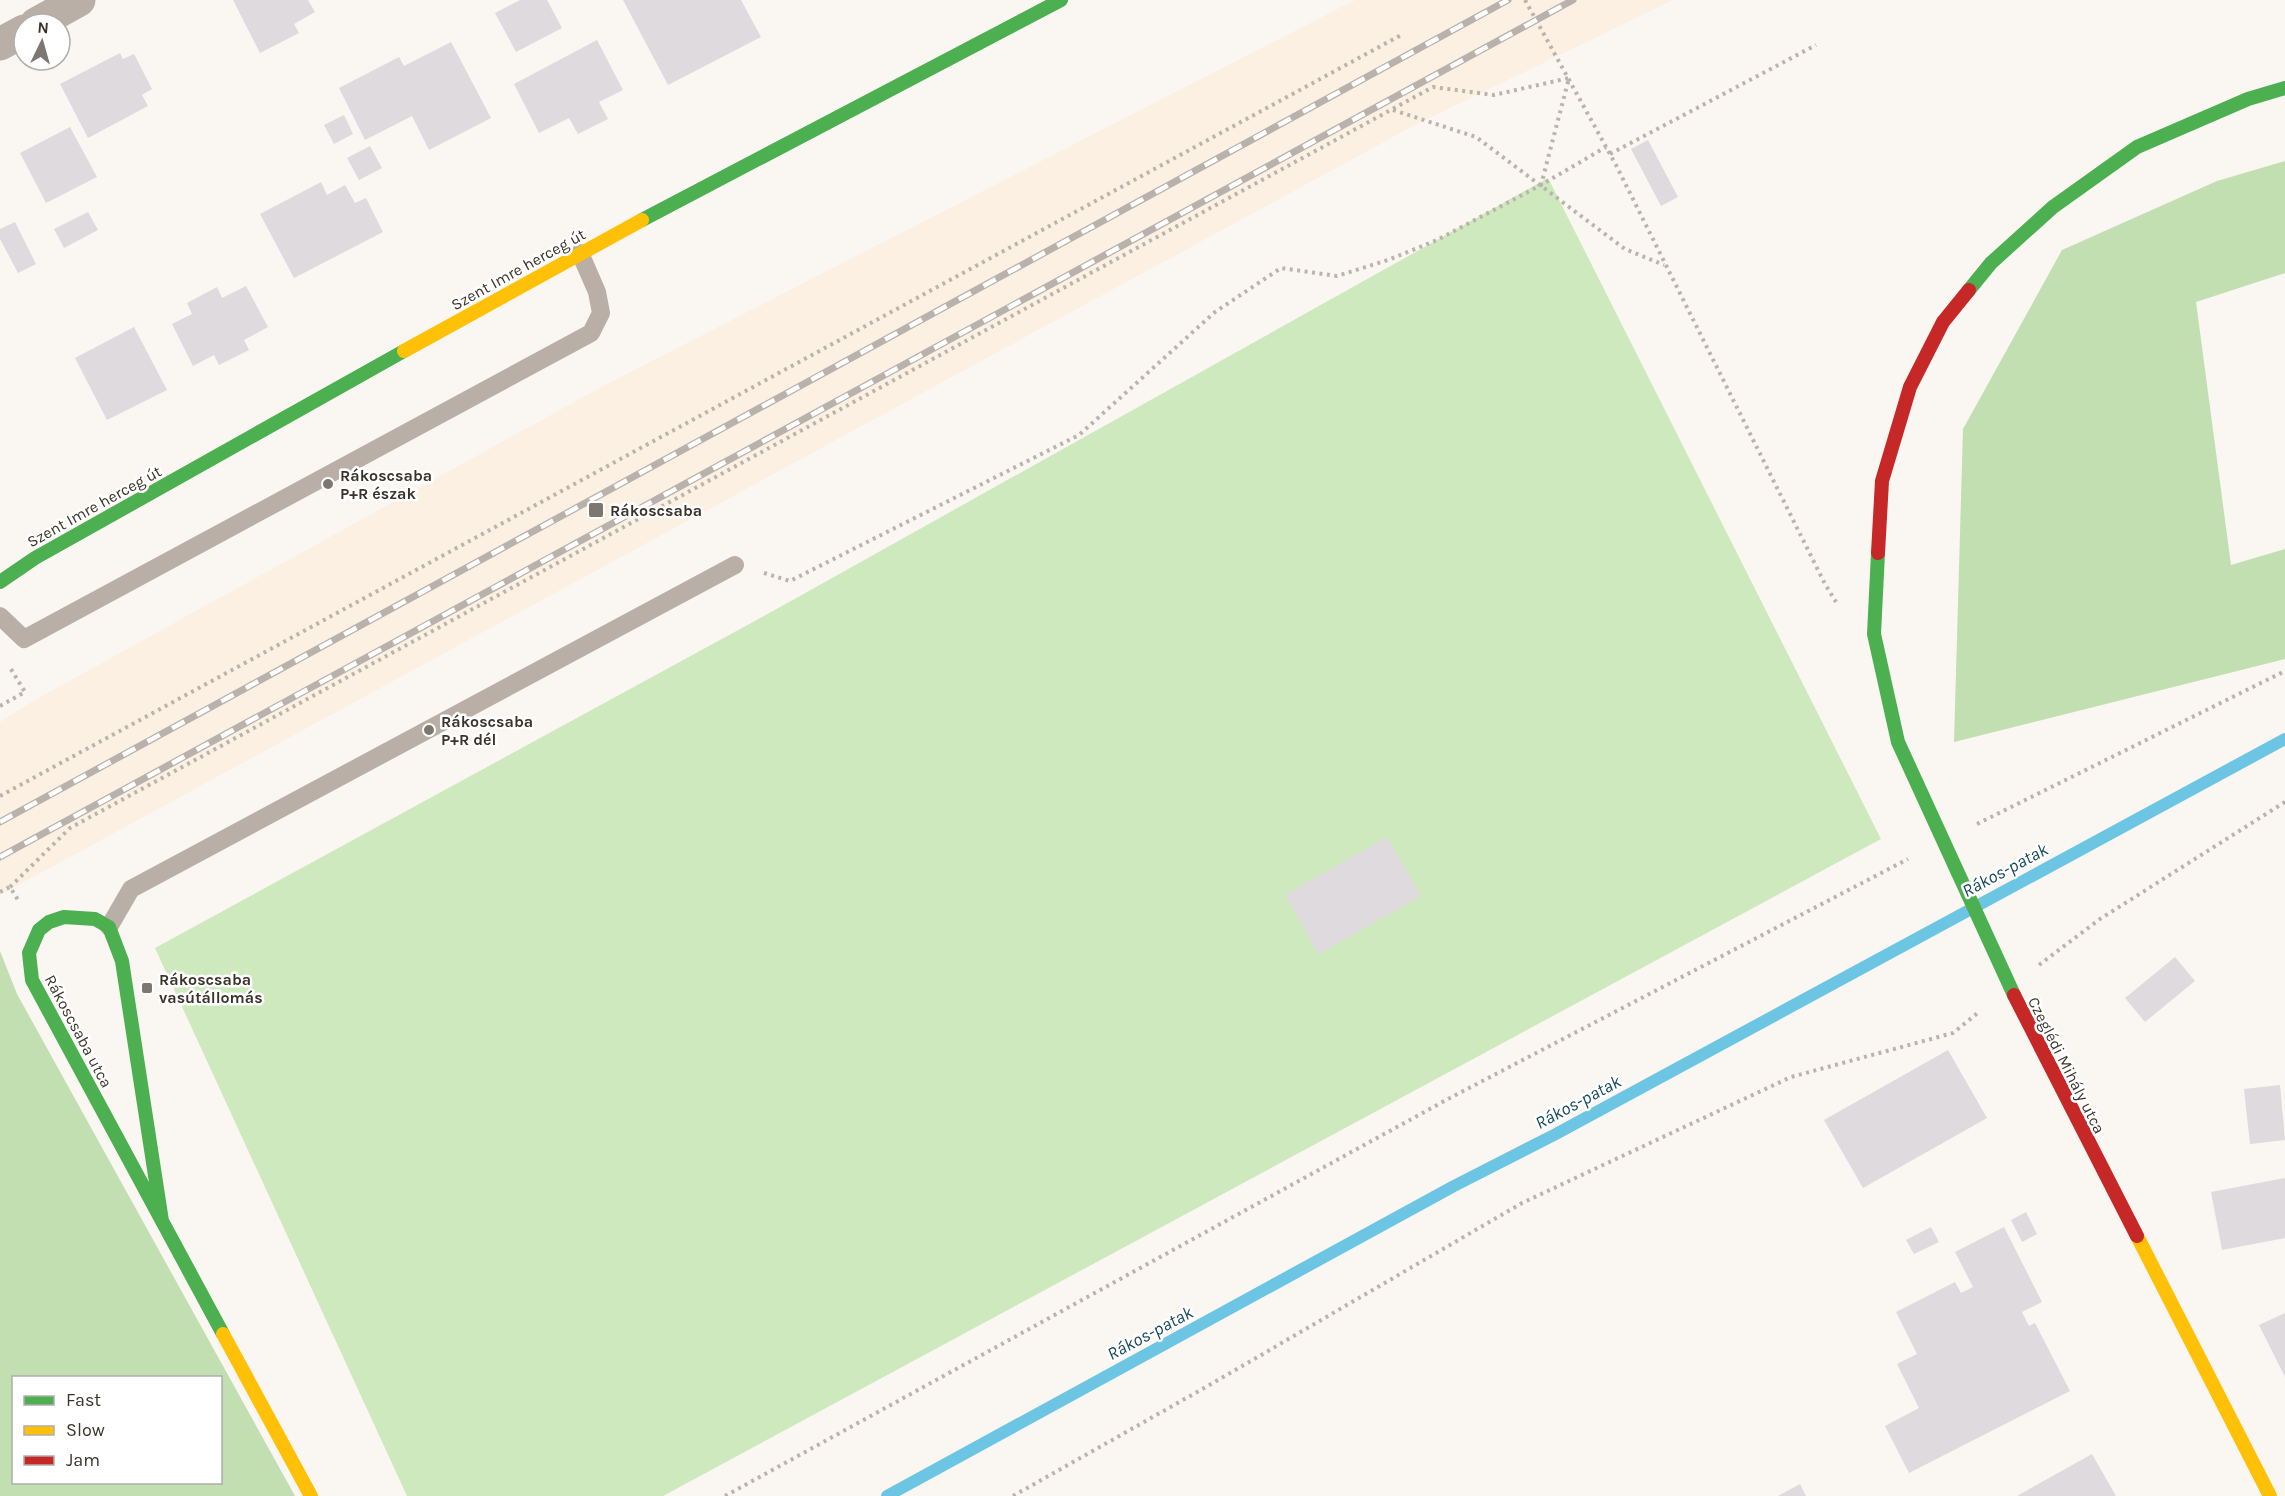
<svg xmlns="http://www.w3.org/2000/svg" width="2285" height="1496" font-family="Karla,sans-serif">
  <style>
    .built { fill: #fcf0e3 }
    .green { fill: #cee9bd }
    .forest { fill: #c2dfb1; fill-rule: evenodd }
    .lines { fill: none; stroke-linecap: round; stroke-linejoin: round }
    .stream { stroke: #6dc5e4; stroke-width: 12 }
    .building { fill: #dedade }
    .path { stroke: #bbb4ad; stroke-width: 4; stroke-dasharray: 3 4.5; stroke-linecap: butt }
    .lane { stroke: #baafa6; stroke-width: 18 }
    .street { stroke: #baafa6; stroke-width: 33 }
    .fast { stroke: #4caf50; stroke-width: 14 }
    .slow { stroke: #ffc107; stroke-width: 14 }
    .jam { stroke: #c62828; stroke-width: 14 }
    .rail-casing { stroke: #b9b1ab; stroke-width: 7 }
    .rail { stroke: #fff; stroke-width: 4.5; stroke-dasharray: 14; stroke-linecap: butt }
    .poi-dot { fill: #7d7771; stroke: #fff; stroke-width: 2 }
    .labels { text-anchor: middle; stroke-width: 5; stroke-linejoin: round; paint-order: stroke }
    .street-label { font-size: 16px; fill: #3a332b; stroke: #fff }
    .poi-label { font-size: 16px; font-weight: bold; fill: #3a332b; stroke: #fff; text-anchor: start }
    .water-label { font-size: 18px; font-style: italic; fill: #16495c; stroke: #fff }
  </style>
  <rect width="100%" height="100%" fill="#faf6f2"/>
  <path class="built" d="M1355 0H1673L1415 125 0 895V722L35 700 605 385Z"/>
  <path class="green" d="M1548 178 1881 839 663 1496H407L155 948 773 611Z"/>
  <path class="forest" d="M2285 161V273L2196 302 2231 565 2285 549V659L1954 742 1963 429 2062 250 2217 181Z
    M0 951 17 994 295 1496H0ZM14 1378H220V1482H14Z"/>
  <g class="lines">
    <path class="stream" d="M887 1496 1454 1186 1554 1135 2285 739"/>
  </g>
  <path class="building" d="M233 0H308L315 12 294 24 299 33 260 53Z
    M520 0H547L562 28 516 52 495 13Z
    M623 0H741L761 37 668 85Z
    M597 40 623 90 599 102 608 119 578 134 569 118 539 133 514 84Z
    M451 42 491 118 429 150 412 116 365 140 339 88 399 57 404 66Z
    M120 53 123 59 134 54 152 89 142 95 148 106 88 138 60 84Z
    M344 115 353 134 334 144 324 125Z
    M70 127 97 177 46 203 20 153Z
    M1648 140 1678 197 1661 206 1631 149Z
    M370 146 382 168 359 180 347 158Z
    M321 182 327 195 345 185 355 203 366 198 383 232 294 278 260 214Z
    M88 212 98 230 64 248 54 229Z
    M15 222 36 264 18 273 0 239V229Z
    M246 286 268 327 244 340 249 350 219 365 214 355 193 366 172 324 192 314 187 303 217 287 222 298Z
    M134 327 167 390 107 420 75 358Z
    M1387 837 1421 896 1318 954 1285 895Z
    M2175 957 2195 981 2145 1022 2125 998Z
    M1948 1050 1987 1118 1863 1188 1824 1120Z
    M2280 1085 2285 1140 2250 1144 2244 1089Z
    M2285 1178V1238L2222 1250 2211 1192Z
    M2026 1212 2037 1234 2022 1242 2011 1220Z
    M1931 1227 1939 1242 1914 1254 1906 1240Z
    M2004 1227 2042 1302 2022 1312 2029 1326 2035 1323 2070 1391 1909 1473 1885 1426 1919 1408 1897 1364 1917 1354 1896 1312 1955 1282 1961 1293 1973 1287 1955 1252Z
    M2285 1313V1377L2259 1325Z
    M2092 1454 2116 1496H2017Z
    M1800 1484 1806 1496H1778Z"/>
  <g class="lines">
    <path class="path" d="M1525 0 1616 165 1825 584 1836 602
      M1393 110 1476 137 1625 249 1664 265
      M1610 154 1816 45
      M764 573 790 581 1079 435 1215 312 1281 268 1337 276 1388 260 1437 240 1541 185 1606 147
      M0 706 25 692 9 666
      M0 796 1403 34
      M1977 824 2285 671
      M10 887 70 828 1433 87 1494 95 1569 78 1541 185
      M0 892 10 887 18 900
      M2039 965 2100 919 2285 802
      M725 1496 1448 1099 1908 859
      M1013 1496 1213 1383 1522 1203 1791 1077 1953 1033 1979 1012"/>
    <path class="lane" d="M0 616 24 639 591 333 601 313 597 292 580 253
      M109 927 131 889 735 565"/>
    <path class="street" d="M36 24 79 0
      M0 44 24 31"/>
    <path class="fast" d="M642 220 1061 0
      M1969 290 1991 263 2053 207 2137 147 2248 99 2285 88
      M1878 553 1874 634 1898 742 2014 995
      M0 582 35 558 404 351
      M162 1221 122 961 109 927 95 919 64 917 49 922 39 930 29 953 32 980 223 1334"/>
    <path class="slow" d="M404 351 642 220
      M2137 1236 2270 1496
      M223 1334 311 1496"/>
    <path class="jam" d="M1878 553 1882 481 1910 387 1943 322 1969 290
      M2014 995 2137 1236"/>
    <defs>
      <path id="rail" d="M0 822 1508 0
        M0 857 1573 0"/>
    </defs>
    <use href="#rail" class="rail-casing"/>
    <use href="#rail" class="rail"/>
  </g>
  <g class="poi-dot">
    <circle cx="328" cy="484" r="6"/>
    <rect x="588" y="502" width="16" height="16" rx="3"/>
    <circle cx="429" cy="730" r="6"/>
    <rect x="141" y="982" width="12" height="12" rx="3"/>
  </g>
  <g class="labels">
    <g class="street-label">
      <text transform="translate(518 269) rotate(-29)" y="6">Szent Imre herceg út</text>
      <text transform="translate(94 506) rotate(-29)" y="6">Szent Imre herceg út</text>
      <text transform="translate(79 1031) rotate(62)" y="6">Rákoscsaba utca</text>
      <text transform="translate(2067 1065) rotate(63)" y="6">Czeglédi Mihály utca</text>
    </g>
    <g class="poi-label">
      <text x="340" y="481">Rákoscsaba<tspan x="340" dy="18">P+R észak</tspan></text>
      <text x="610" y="516">Rákoscsaba</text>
      <text x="441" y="727">Rákoscsaba<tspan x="441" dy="18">P+R dél</tspan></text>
      <text x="159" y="985">Rákoscsaba<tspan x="159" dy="18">vasútállomás</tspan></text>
    </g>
    <g class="water-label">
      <text transform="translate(2005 870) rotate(-28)" y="6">Rákos-patak</text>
      <text transform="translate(1578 1102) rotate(-28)" y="6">Rákos-patak</text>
      <text transform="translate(1150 1333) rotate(-28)" y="6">Rákos-patak</text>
    </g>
  </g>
  <rect x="12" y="1376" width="210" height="108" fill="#ffffff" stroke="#b0adaa" stroke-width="1.5"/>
  <rect x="24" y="1396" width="30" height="9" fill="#4caf50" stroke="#b0adaa" stroke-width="1.5"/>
  <text x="66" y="1406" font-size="18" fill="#3a332b">Fast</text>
  <rect x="24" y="1426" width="30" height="9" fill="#ffc107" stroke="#b0adaa" stroke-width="1.5"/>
  <text x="66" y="1436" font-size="18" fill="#3a332b">Slow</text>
  <rect x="24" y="1456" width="30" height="9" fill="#c62828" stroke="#b0adaa" stroke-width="1.5"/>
  <text x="66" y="1466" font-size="18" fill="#3a332b">Jam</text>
  <g transform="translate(42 42) rotate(5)"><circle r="28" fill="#ffffff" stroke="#b0adaa" stroke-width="1.5"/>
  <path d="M0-4.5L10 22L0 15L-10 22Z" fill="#7d7771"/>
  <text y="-9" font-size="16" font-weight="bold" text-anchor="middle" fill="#3a332b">N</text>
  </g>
</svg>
